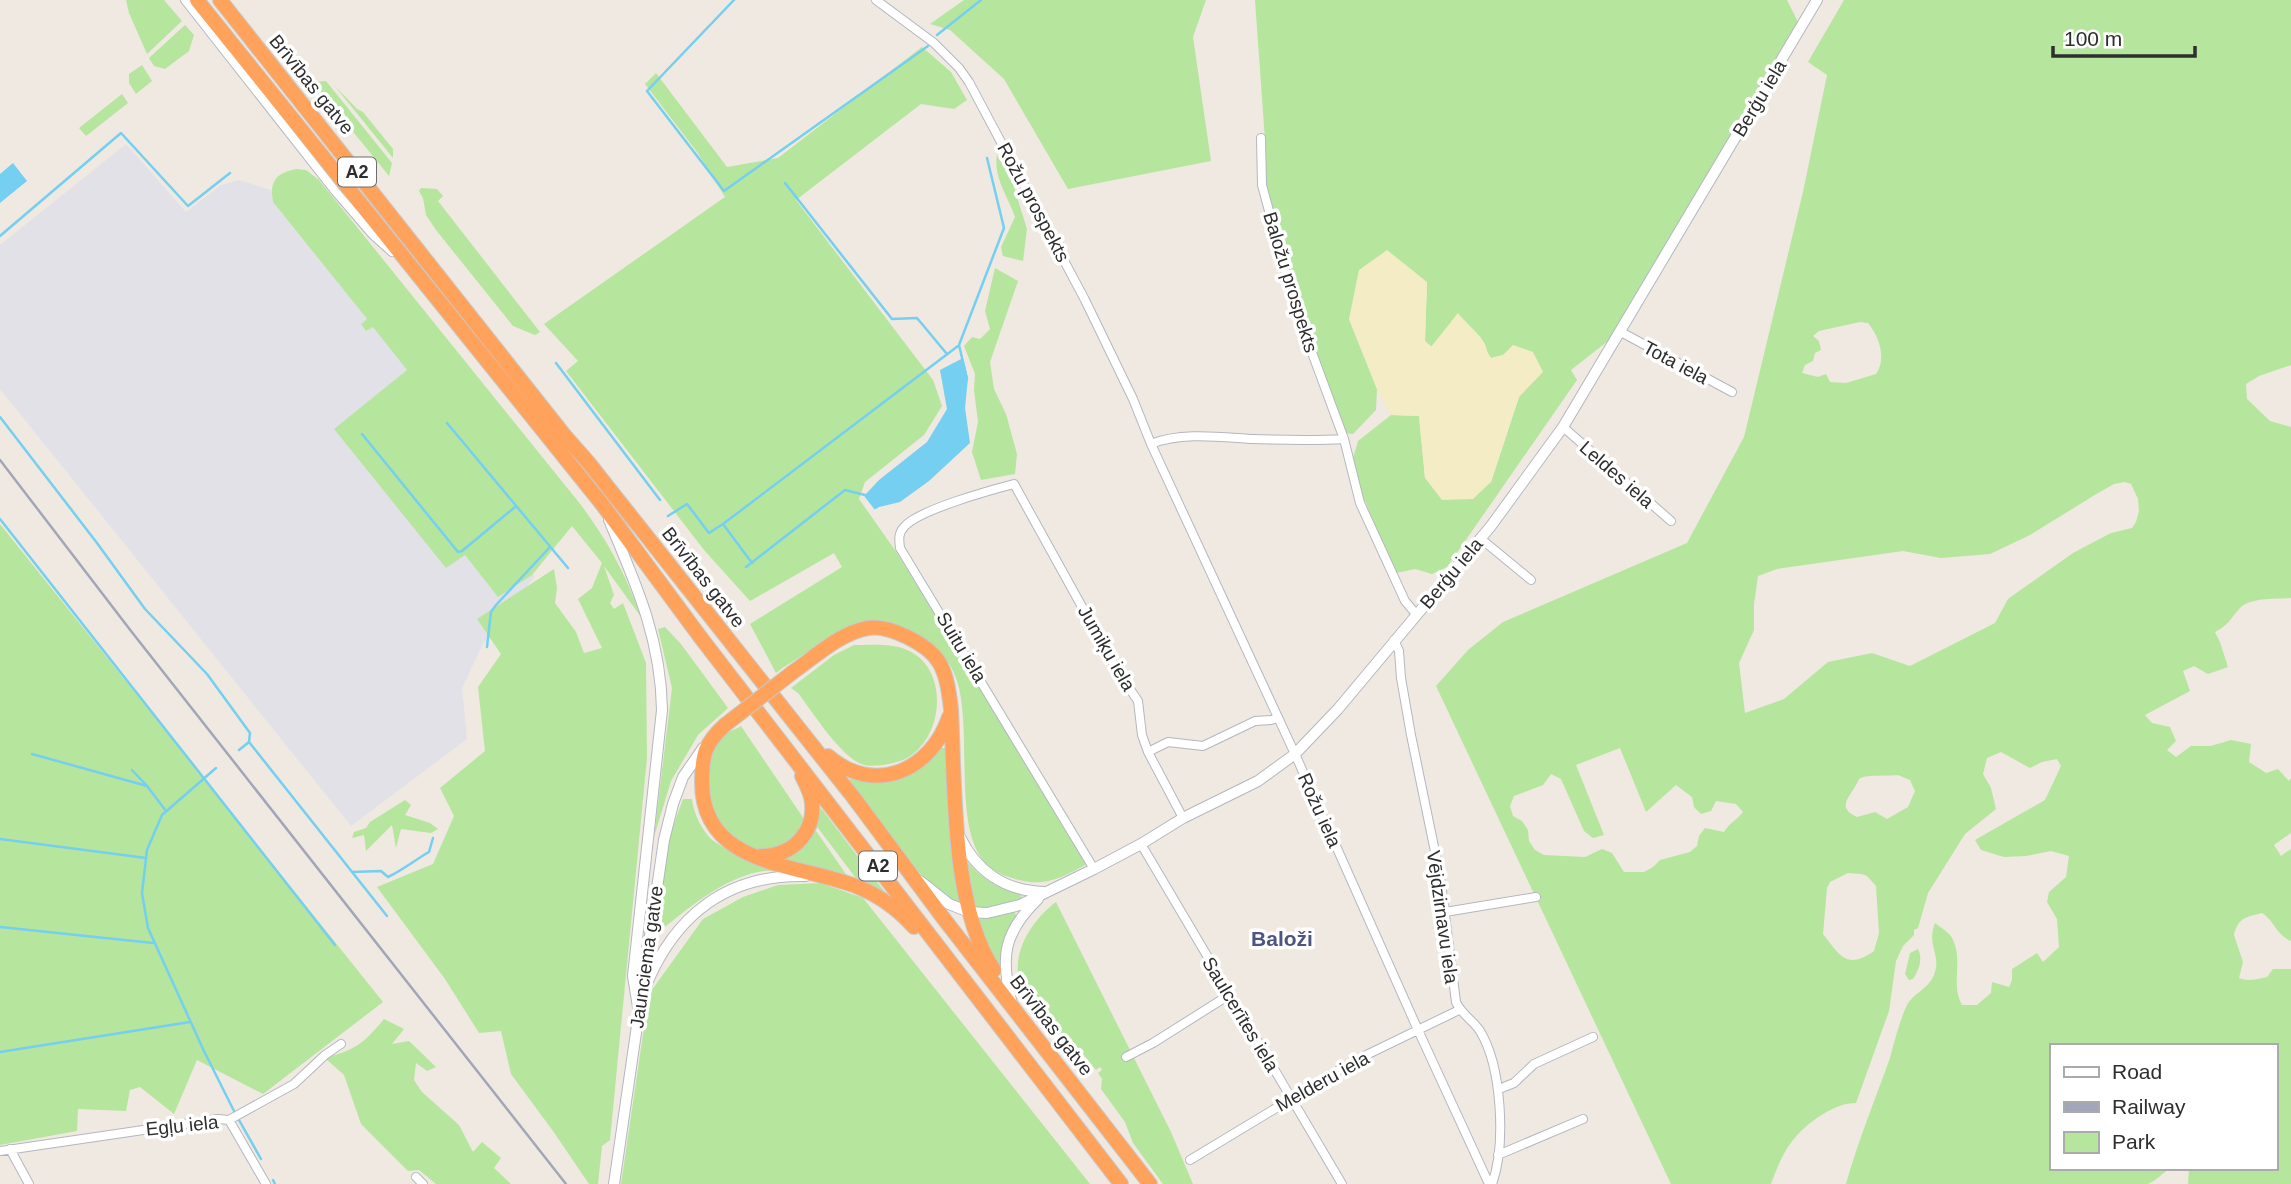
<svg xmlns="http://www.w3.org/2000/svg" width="2291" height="1184" font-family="Helvetica,sans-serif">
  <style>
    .industrial { fill: #e3e1e8 }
    .green { fill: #b6e59e; fill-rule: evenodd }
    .sand { fill: #f3ecc5 }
    .water { fill: #75cff0 }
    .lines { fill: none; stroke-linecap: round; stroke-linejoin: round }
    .stream { stroke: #75cff0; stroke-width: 2.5 }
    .street-casing { stroke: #b4b7c1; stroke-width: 10 }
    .secondary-casing { stroke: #b4b7c1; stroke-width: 12 }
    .highway-casing { stroke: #c9c9c9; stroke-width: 16 }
    .street { stroke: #fff; stroke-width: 8 }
    .secondary { stroke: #fff; stroke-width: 10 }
    .highway { stroke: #ffa35c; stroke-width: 14 }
    .rail { stroke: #a3a6b8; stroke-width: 2.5 }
    .highway-bridge-casing { stroke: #c9c9c9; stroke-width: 16; stroke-linecap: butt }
    .highway-bridge { stroke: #ffa35c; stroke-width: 14 }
    .labels { text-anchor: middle; stroke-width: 7; stroke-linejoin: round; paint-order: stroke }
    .shield { fill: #fff; stroke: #6d6d6d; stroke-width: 2 }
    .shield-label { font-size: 18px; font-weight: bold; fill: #2e2e2e }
    .street-label { font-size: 19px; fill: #2e2e2e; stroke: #fff }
    .neighbourhood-label { font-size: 21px; font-weight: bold; fill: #4d5680; stroke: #fff }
  </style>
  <rect width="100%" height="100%" fill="#efe9e1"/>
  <path class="industrial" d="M126 144 186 212 221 185 239 180 271 190 273 202 408 370 335 429 465 554 466 558 496 534 535 576 483 644 462 688 467 739 351 826 0 389V245Z"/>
  <path class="green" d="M126 0H164L182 21 147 54 129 13Z
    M964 0H1206L1193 37 1211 161 1068 189 1004 79 950 30 930 24Z
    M1255 0H1787L1798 22 1608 341 1571 370 1577 380 1447 567 1432 574 1415 569 1396 573 1359 487 1353 458 1358 441 1391 415 1419 416 1425 478 1491 482 1519 397 1503 355 1491 358C1486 352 1487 348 1483 341 1481 337 1463 320 1458 314L1432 347 1425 341 1427 282 1349 319 1377 389 1376 410 1353 434 1345 433 1316 360 1265 188V140Z
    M1844 0H2291V365L2259 376 2246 384 2247 399 2270 421 2291 427V598C2277 599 2250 597 2240 608 2229 620 2230 624 2215 632L2220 642 2228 667 2208 674 2194 666 2183 671 2190 691 2145 715 2152 723 2170 727 2176 741 2167 750 2176 757 2191 746H2211L2231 740 2251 744 2249 762 2266 773 2278 769 2289 781 2291 778V833L2274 845 2281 856 2291 849V941C2276 935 2274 920 2262 913 2247 917 2238 917 2234 935L2243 962 2239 978C2248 982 2258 979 2267 977L2273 969H2291V1184H2188L2189 1168H2275V1046H2051V1168H2173C2163 1171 2158 1180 2148 1184H1846C1858 1141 1875 1100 1890 1058 1893 1046 1903 1009 1909 1002 1916 992 1928 989 1934 975 1942 954 1926 946 1935 923 1940 927 1949 932 1952 938 1964 960 1950 984 1962 1005H1977L1991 993 1992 982 2009 987 2012 980V969L2037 953 2043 962 2059 947 2057 919 2047 902 2049 892 2066 877 2069 856 2051 851 2026 856 2004 857 1981 850 1975 840 2045 800 2061 766 2057 759 2042 762 2030 768 2001 752 1987 758 1983 774 1991 788 1996 809 1965 834 1928 893 1918 928 1914 930V935L1903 946 1896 961 1889 1011 1856 1103C1834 1103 1808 1122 1794 1139 1784 1150 1776 1170 1771 1184H1671L1436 686 1468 650 1503 622 1687 543 1744 437 1803 192 1827 75 1808 62ZM1860 322 1868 323C1879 336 1887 359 1876 374L1846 383 1830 382 1826 374 1818 377 1802 373 1805 365 1813 361 1815 353 1821 350 1819 341 1813 336 1819 331ZM2125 482 2131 484 2138 499 2139 511 2136 522 2132 528 2111 533 2073 553 2008 599 1995 623 1910 666 1872 653 1828 662 1784 699 1745 713 1739 663 1754 630V604L1758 576 1777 569 1903 551 1941 558 1990 554 2030 535 2098 493 2114 484ZM1620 748 1646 812 1676 785 1692 797 1694 807 1701 814 1711 811 1716 801 1736 804 1743 812C1737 820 1729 823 1724 832L1705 828 1699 836 1697 846 1690 852 1660 860 1653 867 1644 872H1624L1612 853 1602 849 1585 857 1544 855 1535 850 1529 841 1528 830 1522 821 1513 816 1510 806 1514 796 1543 785 1551 774 1561 779 1584 831 1593 838 1604 835 1576 765ZM1898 775 1910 780 1915 791 1908 807 1887 819 1875 812 1857 817C1837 808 1848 799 1856 785 1860 779 1856 780 1863 777 1869 775 1890 776 1898 775ZM1848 873 1861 874 1867 876 1876 886 1879 933 1874 951C1846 971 1839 954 1823 934L1827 888 1830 882Z
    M185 25 194 35 189 51 165 69 154 66 149 58Z
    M922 47 951 72 967 100 954 109 921 104 796 200 933 380 942 406 924 435 865 482 859 499 897 553 1089 863C1059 879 1043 889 1009 877 1002 875 992 870 986 864 951 827 974 727 956 678 945 649 927 636 899 627 861 614 838 632 807 652 797 659 786 665 776 673L750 624 842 567 834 553 750 601 704 550 566 371 578 361 544 324 725 197 697 152 645 84 656 73 727 167 778 158Z
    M142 65 152 81 136 94 129 83V74Z
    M326 81 392 163 389 176 333 107H329L311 86 313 82Z
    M334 85 357 109 363 112 393 149V158Z
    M122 94 128 103 86 136 79 128Z
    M997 155 1008 168 1027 229 1023 261 1003 256 1001 247 1015 217C1008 196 993 178 997 155Z
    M296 169 306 170 319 180 581 505C609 543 625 573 641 617L604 566 614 595 610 603 614 609 623 603 646 663 647 758 610 1140 602 1146 598 1184H589L553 1131 511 1074 501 1031 479 1033 445 979 377 887 433 864 454 816 440 788 485 751 478 687 501 654 477 619 554 569 557 588 555 603 576 632 584 653 602 648 578 599 592 588 602 563 572 526 532 575 498 597 465 555 446 568 334 429 407 370 373 327 366 331 361 324 367 319 273 202C269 182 276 173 296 169Z
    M421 188 437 189 443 196 438 201 540 332 535 335 513 326 436 230 426 215 423 198 419 191Z
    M995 268 1018 281 990 362 994 389 1006 414 1017 454 1015 474 981 480 972 452 978 422 974 390 975 374 964 346 972 337 980 339 990 329 985 311Z
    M0 524 383 1002 263 1094 197 1060 174 1114 140 1087 130 1090 126 1111 78 1109 77 1131 0 1145Z
    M665 627 681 644 728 708 698 735 671 781 654 837 672 688 658 629Z
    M854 645C870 645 892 643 907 650 947 667 945 729 913 754 905 761 894 763 883 765 875 766 865 767 857 762 835 748 814 714 798 693L791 688 834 655Z
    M741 726 804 819C800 842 775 852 753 849 738 846 719 828 713 814 710 806 711 795 709 787 707 772 706 751 717 739 723 734 734 730 741 726Z
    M941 748H947L962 904C922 891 875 814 849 779 889 784 915 781 941 748Z
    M683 799H692C693 812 703 834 715 842 734 855 759 864 781 870 774 871 766 870 758 872 723 879 685 910 658 933L655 924 670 835Z
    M405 800 411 805 405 815 430 823 438 829 431 833 401 829 396 848 392 825 366 851 364 835 352 838 354 832 366 828 370 822Z
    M821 808 884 891 879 894 858 881 815 824Z
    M814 828 850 880 778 859Z
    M964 857C979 878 997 888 1022 894L1021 900 991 908H972Z
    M821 883 863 898 1090 1184H621L649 994 703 919 743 897 778 885Z
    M1056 902 1171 1132 1193 1184H1163L1133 1143 1125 1122 1101 1089 1102 1079 1098 1073 1102 1070 1100 1067 1096 1070 1071 1040 1061 1038C1054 1028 1024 995 1021 987 1009 954 1032 920 1056 902Z
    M1014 912 1017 915 1001 964 995 965 974 917 1001 916Z
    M1918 949C1923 959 1919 970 1913 979L1909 980 1905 974 1910 953Z
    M384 1019 404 1029 392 1044 409 1041 436 1067 427 1071 416 1063 414 1080 422 1092 459 1125 473 1152 482 1142 501 1158 494 1168 511 1184H436L419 1170 408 1171 361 1124 344 1075 325 1058C357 1049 363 1044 384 1019Z"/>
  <path class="sand" d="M1387 250 1427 282 1425 341 1431 347 1458 313C1463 320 1481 336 1483 341 1487 347 1486 352 1491 358L1503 355 1513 345 1533 352 1543 372 1519 397 1491 482 1473 499 1442 500 1425 478 1419 416 1391 415 1377 389 1349 319 1359 270Z"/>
  <path class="water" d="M13 163 27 181 0 203V174Z
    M963 358 968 378 965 408 970 443 929 481 900 502 875 508 865 495 879 480 927 442 947 409 940 370Z"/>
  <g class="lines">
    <path class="stream" d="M734 0 647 91 724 191 928 46
      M937 35 981 0
      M785 183 892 319 917 318 947 354
      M0 236 121 133 188 206 230 173
      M556 363 660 500
      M967 379 959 345 1004 228 987 158
      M0 417 97 543 145 609 207 674 250 733 249 742
      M447 423 568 568
      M362 434 458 552 462 551 515 507
      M668 516 687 504 709 533 723 524 958 346
      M0 519 335 945
      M723 524 752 563
      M746 567 845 490 865 495 875 508 877 507
      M487 647 491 612 496 605 550 547
      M239 750 249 742 387 916
      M32 754 147 786
      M216 768 162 815 147 850 142 893 148 928 203 1049 235 1113
      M132 770 147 786 166 811
      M0 839 146 858
      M352 872 381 871 388 877C403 870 415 860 429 852L433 838
      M0 927 153 943
      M0 1052 190 1022
      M239 1120 261 1159
      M273 1180 275 1184"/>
    <defs>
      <path id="street" d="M185 0 335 191 372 234 392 252
        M876 0 934 43 959 68 969 82 1085 300 1133 399 1151 444 1295 754 1418 1030 1489 1184
        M1261 138 1262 185 1294 304 1344 439 1360 503 1405 601 1416 614
        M1621 332 1732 392
        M1563 427 1671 521
        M1151 444C1181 432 1219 437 1250 439 1282 440 1312 441 1344 439
        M1480 538 1531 580
        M1394 640 1399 651 1401 678 1411 735 1440 876 1456 1002C1461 1014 1473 1020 1480 1031 1502 1067 1506 1145 1492 1184
        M1148 752 1168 742 1203 746 1255 721 1271 720 1278 718
        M1141 844 1342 1184
        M1094 869 900 548C899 539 898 534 904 527 918 510 991 490 1014 484L1117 670 1138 701 1142 735 1148 752 1183 818
        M1445 912 1536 897
        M1126 1057 1153 1043 1229 995
        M1499 1089 1514 1083 1534 1064 1593 1037
        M229 1120 266 1184
        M10 1149 29 1184
        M0 1151 218 1119 229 1120 294 1084 325 1055 341 1044
        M1498 1155 1583 1119
        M1190 1160 1354 1061 1459 1010
        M416 1177 423 1184"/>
      <path id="secondary" d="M609 520C636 584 661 639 662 710L633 976 638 1007
        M960 837C976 871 1005 891 1044 892
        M920 881 949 904 969 912 987 913 1020 905 1094 869 1141 844 1183 818 1258 781 1295 754 1338 709 1491 526 1563 427 1817 0
        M645 988C674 916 726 874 806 876
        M1012 1004C1000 958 1003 933 1038 899
        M614 1184 664 840 673 804 683 777 703 748"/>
      <path id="highway" d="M197 0 602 504 701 638 1121 1184
        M220 0 565 436 588 462 854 798 944 919 1150 1184
        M793 672C816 656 840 633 868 628 888 624 928 644 939 662 947 675 949 693 951 709 955 784 951 907 994 970
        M725 725C705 743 702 755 702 781 701 868 799 863 858 887 880 896 899 910 914 927
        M828 756C874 796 931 771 949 717
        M761 856C794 856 818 830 811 797 809 790 805 782 802 776"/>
    </defs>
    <use href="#street" class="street-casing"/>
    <use href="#secondary" class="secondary-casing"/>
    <use href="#highway" class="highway-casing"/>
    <use href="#street" class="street"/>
    <use href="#secondary" class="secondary"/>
    <use href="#highway" class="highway"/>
    <path class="rail" d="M0 460 131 631 566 1184"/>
    <defs>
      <path id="highway-bridge" d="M725 725 793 672"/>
    </defs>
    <use href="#highway-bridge" class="highway-bridge-casing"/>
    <use href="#highway-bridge" class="highway-bridge"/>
  </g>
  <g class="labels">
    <g class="shield">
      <rect x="338" y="157.5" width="38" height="29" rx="5"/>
      <rect x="859" y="851.5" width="38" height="29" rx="5"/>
    </g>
    <g class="shield-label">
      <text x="357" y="178">A2</text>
      <text x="878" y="872">A2</text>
    </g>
    <g class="street-label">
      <text transform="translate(312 84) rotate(51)" y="7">Brīvības gatve</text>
      <text transform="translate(1759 98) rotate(-59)" y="7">Berģu iela</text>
      <text transform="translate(1034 202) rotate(62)" y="7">Rožu prospekts</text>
      <text transform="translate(1291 282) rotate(73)" y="7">Baložu prospekts</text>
      <text transform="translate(1676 362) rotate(28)" y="7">Tota iela</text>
      <text transform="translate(1617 474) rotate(41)" y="7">Leldes iela</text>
      <text transform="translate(1451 573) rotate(-50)" y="7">Berģu iela</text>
      <text transform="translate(704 577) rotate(52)" y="7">Brīvības gatve</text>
      <text transform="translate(962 647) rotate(59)" y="7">Suitu iela</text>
      <text transform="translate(1107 648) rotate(60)" y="7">Jumiķu iela</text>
      <text transform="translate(1320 810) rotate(66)" y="7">Rožu iela</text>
      <text transform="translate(1443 917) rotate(82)" y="7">Vējdzirnavu iela</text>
      <text transform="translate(646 957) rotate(-82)" y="7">Jaunciema gatve</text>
      <text transform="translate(1241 1014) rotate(59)" y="7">Saulcerītes iela</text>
      <text transform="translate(1052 1025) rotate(52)" y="7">Brīvības gatve</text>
      <text transform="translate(1322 1081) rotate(-29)" y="7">Melderu iela</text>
      <text transform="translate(182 1125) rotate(-6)" y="7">Egļu iela</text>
    </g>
    <g class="neighbourhood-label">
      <text x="1282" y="946">Baloži</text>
    </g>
  </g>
  <rect x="2050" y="1044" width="228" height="126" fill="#ffffff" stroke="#ababab" stroke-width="2"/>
  <rect x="2064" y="1067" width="35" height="10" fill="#ffffff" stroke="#ababab" stroke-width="2"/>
  <text x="2112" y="1079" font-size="21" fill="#2e2e2e">Road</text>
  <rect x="2064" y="1102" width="35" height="10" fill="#a3a6b8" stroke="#ababab" stroke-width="2"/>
  <text x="2112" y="1114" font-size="21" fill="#2e2e2e">Railway</text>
  <rect x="2064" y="1132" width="35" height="21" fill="#b6e59e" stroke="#ababab" stroke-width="2"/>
  <text x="2112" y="1149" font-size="21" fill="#2e2e2e">Park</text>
  <path d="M2053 46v10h142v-10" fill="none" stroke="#2e2e2e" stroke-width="3.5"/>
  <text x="2064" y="46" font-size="21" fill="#2e2e2e" stroke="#ffffff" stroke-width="5" paint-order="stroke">100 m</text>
</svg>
